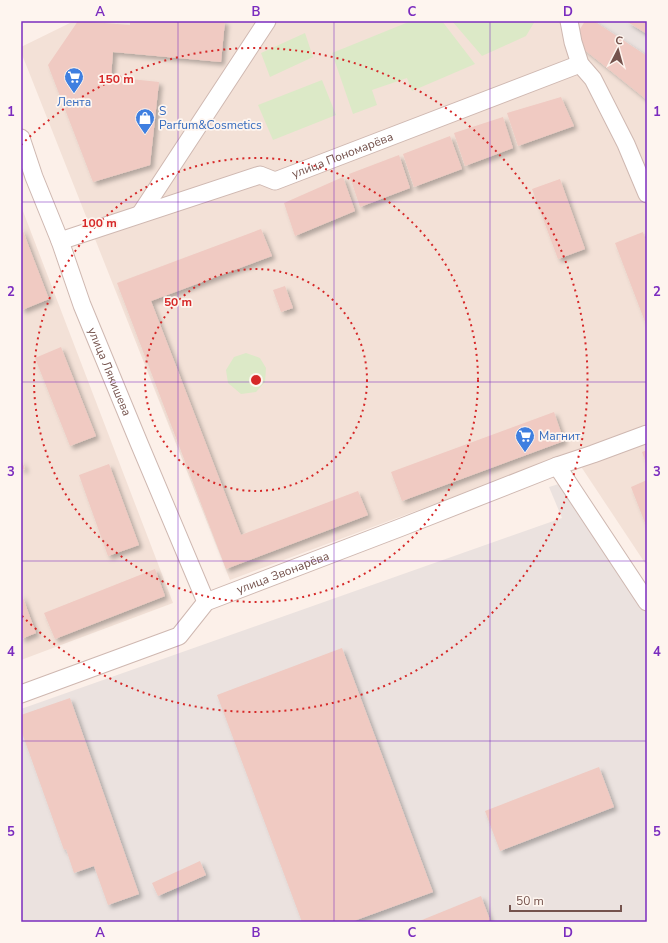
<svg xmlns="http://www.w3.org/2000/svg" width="668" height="943" font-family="'Nunito Sans',sans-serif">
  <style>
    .residential { fill: #f3e1d7 }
    .industrial { fill: #ebe2df }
    .green { fill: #dce9c7 }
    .building { fill: #f0cac2; filter: url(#shadow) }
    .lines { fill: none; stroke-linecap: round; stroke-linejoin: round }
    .minor-casing { stroke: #cfb8b1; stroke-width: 19 }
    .minor { stroke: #fff; stroke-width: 17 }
    .grid { fill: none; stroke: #7b2cbf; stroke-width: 1; stroke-opacity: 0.55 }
    .ring { fill: none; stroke: #d62828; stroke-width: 2; stroke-dasharray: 2 4 }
    .labels { text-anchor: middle; stroke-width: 3.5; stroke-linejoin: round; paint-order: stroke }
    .shop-label { font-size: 12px; fill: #366cbe; stroke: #fef5ef; text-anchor: start }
    .street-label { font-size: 12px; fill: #75534d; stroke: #fef5ef }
    .centre { fill: #d62828; stroke: #fef5ef; stroke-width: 2 }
    .ring-label { font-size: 12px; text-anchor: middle; font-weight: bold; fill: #d62828; stroke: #fef5ef; stroke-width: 3.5; stroke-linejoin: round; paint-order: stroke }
    .neatline { fill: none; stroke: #7b2cbf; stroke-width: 1.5 }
    .grid-label { font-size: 13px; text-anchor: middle; font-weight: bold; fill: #7b2cbf }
  </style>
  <defs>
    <filter id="shadow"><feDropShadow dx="3.5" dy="3.5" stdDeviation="2" flood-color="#0004"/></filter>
  </defs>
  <rect width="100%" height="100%" fill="#fcf0e9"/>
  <path class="residential" d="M74 21H647V566L572 453 230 580 21 52V47Z
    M21 206 173 603 21 660Z"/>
  <path class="industrial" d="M585 21H647V100Z
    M562 483 647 611V922H21V709L562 518 549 487Z"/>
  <path class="green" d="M411 21H442L475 64 412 91 407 78 372 90 377 105 353 114 332 53Z
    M452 21H535L526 36 482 56Z
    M305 33 313 57 270 77 261 53Z
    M322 80 336 115 273 140 258 105Z
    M246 353 260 358 266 368 265 382 256 392 241 394 228 383 226 370 234 357Z"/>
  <path class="building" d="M78 21 130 25V21H225L221 62 113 52 111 77 159 82 150 165 93 182 48 65Z
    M585 21H594L647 56V100L581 47 577 34Z
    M626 21H647V34Z
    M561 97 574 126 518 146 507 113Z
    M503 117 513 148 465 166 454 133Z
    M450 136 462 169 414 187 403 154Z
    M399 155 410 188 360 207 349 174Z
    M343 177 355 211 295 236 284 203Z
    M560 179 585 249 558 259 532 189Z
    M21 226 49 299 22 310 21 308Z
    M261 229 272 256 151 301 241 535 358 491 368 515 226 569 117 283Z
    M643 232 647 244V327L615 243Z
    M285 286 293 308 281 312 273 290Z
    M61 347 96 436 70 446 35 358Z
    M554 412 564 441 402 501 391 472Z
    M647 450V466L642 452Z
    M21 459 25 469 21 470Z
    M109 464 139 545 108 556 79 475Z
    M647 480V528L631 487Z
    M155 569 165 596 55 639 44 613Z
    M21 593 36 633 21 639Z
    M342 648 433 892 351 922H302L217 695Z
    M70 698 139 894 108 905 94 866 74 873 66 849 64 850 21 730V715Z
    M599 767 614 807 500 851 485 811Z
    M200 861 206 875 158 896 152 883Z
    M481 896 490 920 486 922H417Z"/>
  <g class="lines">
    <defs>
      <g id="minor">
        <path d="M569 21 573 42 580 64 593 79 626 144 647 194"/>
        <path id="s1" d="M21 138 34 177 60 241 82 305 139 443 206 602"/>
        <path d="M141 213 267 21"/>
        <path id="s2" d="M60 241 260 175 275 181 580 64"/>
        <path d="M557 466 647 602"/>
        <path id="s3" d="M21 694 179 636 206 602 402 527 557 466 593 454 647 434"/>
      </g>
    </defs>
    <use href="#minor" class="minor-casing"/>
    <use href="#minor" class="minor"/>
  </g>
  <path class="grid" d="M178 21V922M334 21V922M490 21V922M21 202H647M21 382H647M21 561H647M21 741H647"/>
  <g class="ring">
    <circle cx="256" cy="380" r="111"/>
    <circle cx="256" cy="380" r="222"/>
    <path d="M21 145A332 332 0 1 1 21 615"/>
  </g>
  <defs>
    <symbol id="supermarket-pin" viewBox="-11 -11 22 30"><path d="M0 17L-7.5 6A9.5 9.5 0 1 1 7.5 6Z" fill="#3f7fe0" stroke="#fef5ef"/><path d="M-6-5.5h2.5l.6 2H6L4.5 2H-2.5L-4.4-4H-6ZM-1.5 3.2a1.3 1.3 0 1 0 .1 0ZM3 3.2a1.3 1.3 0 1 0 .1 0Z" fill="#fff"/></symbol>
    <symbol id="shop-pin" viewBox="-11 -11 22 30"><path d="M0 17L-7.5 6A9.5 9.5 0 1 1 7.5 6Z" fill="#3f7fe0" stroke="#fef5ef"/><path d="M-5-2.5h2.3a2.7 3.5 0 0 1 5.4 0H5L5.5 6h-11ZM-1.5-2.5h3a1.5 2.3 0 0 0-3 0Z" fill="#fff"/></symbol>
  </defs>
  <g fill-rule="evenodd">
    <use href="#supermarket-pin" x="63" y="66" width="22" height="30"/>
    <use href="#shop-pin" x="134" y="107" width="22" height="30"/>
    <use href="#supermarket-pin" x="514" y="425" width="22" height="30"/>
  </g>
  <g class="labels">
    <g class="shop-label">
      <text x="74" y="106" text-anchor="middle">Лента</text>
      <text x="159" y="115">S<tspan x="159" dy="14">Parfum&amp;Cosmetics</tspan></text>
      <text x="539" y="440">Магнит</text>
    </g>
    <g class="street-label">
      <text dy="4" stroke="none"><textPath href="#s2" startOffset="299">улица Пономарёва</textPath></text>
      <text dy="4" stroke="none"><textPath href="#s1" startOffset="250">улица Лякишева</textPath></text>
      <text dy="4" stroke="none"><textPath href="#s3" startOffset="294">улица Звонарёва</textPath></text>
    </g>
  </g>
  <circle cx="256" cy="380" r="6" class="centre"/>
  <g class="ring-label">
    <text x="116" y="83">150 m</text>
    <text x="99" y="227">100 m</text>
    <text x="178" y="306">50 m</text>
  </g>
  <rect width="668" height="943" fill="none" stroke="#fef5ef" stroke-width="44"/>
  <g transform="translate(618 50) rotate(6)" stroke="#fef5ef" stroke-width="3" paint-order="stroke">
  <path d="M0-3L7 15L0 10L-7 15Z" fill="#75534d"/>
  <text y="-6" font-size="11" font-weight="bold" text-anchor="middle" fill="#75534d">С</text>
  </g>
  <path d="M510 905v6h111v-6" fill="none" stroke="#75534d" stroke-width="2"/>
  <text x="516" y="905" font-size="12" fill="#75534d" stroke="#fef5ef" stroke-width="3" paint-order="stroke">50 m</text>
  <rect x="22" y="22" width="624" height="899" class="neatline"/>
  <g class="grid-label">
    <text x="100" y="16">A</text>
    <text x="256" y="16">B</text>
    <text x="412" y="16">C</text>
    <text x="568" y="16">D</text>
    <text x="11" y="116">1</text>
    <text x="657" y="116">1</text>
    <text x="11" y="296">2</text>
    <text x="657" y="296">2</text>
    <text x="11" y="476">3</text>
    <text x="657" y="476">3</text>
    <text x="11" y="656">4</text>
    <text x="657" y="656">4</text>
    <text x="11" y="836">5</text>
    <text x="657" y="836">5</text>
    <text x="100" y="937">A</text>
    <text x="256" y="937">B</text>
    <text x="412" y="937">C</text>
    <text x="568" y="937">D</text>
  </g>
</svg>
